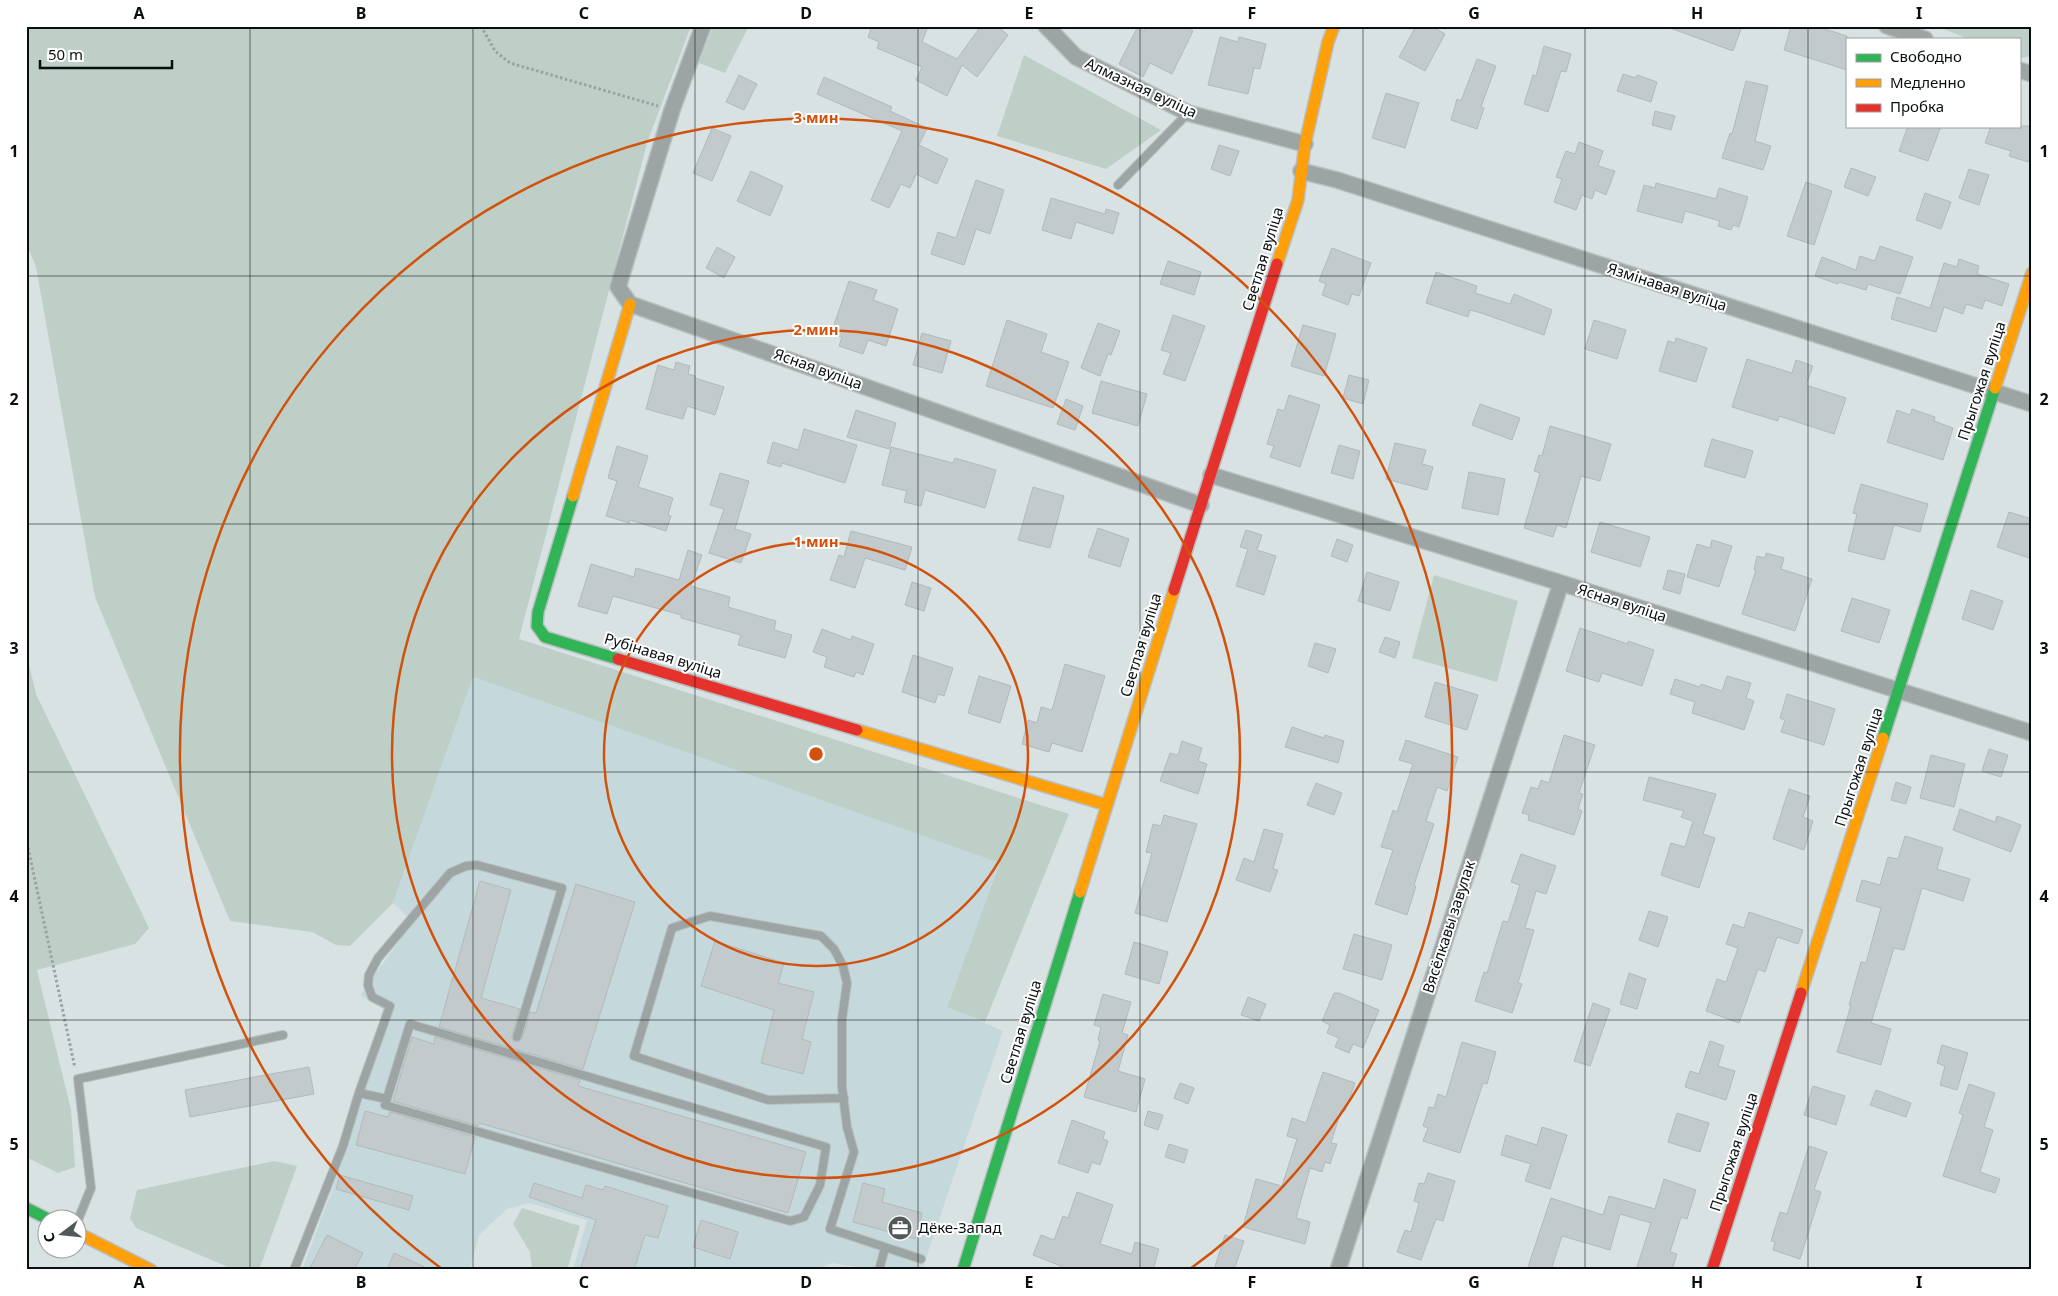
<svg xmlns="http://www.w3.org/2000/svg" width="2058" height="1296" font-family="'Noto Sans',sans-serif">
  <style>
    .built { fill: #c5d9dc }
    .green { fill: #becfc8 }
    .building { fill: #c3cacc; stroke: #b2b9bb }
    .lines { fill: none; stroke-linecap: round; stroke-linejoin: round }
    .lane-casing { stroke: #b8bfc0; stroke-width: 10 }
    .street-casing { stroke: #b8bfc0; stroke-width: 18 }
    .fast-casing { stroke: #b8bfc0; stroke-width: 14 }
    .slow-casing { stroke: #b8bfc0; stroke-width: 14 }
    .jam-casing { stroke: #b8bfc0; stroke-width: 14 }
    .path { stroke: #9ba1a2; stroke-width: 3; stroke-dasharray: 2.5 2.5; stroke-linecap: butt }
    .lane { stroke: #9da5a4; stroke-width: 8 }
    .street { stroke: #9da5a4; stroke-width: 15 }
    .fast { stroke: #30b455; stroke-width: 11 }
    .slow { stroke: #ff9f0a; stroke-width: 11 }
    .jam { stroke: #e5322d; stroke-width: 11 }
    .grid { fill: none; stroke: #090f10; stroke-width: 1; stroke-opacity: 0.55 }
    .ring { fill: none; stroke: #d2520c; stroke-width: 2.5 }
    .labels { text-anchor: middle; stroke-width: 4; stroke-linejoin: round; paint-order: stroke }
    .street-label { font-size: 15px; fill: #090f10; stroke: #fff }
    .poi-label { font-size: 15px; fill: #090f10; stroke: #fff; text-anchor: start }
    .centre { fill: #d2520c; stroke: #fff; stroke-width: 2.5 }
    .ring-label { font-size: 15px; text-anchor: middle; font-weight: bold; fill: #d2520c; stroke: #fff; stroke-width: 4; stroke-linejoin: round; paint-order: stroke }
    .neatline { fill: none; stroke: #090f10; stroke-width: 2 }
    .grid-label { font-size: 16px; text-anchor: middle; font-weight: bold; fill: #090f10 }
  </style>
  <rect width="100%" height="100%" fill="#d8e2e3"/>
  <path class="built" d="M473 677 1001 863 947 1006 1003 1031 922 1270H874L832 1263 815 1270H573L587 1220 529 1203 507 1209 479 1235 470 1270H302L332 1190 364 1096 388 1012 360 995 413 922 393 903Z"/>
  <path class="green" d="M26 26H691L647 143 519 639 1069 814 985 1022 947 1007 1000 863 473 677 393 903 350 946 336 945 312 932 230 921 95 597 36 267 26 242Z
    M713 26H749L725 73 699 63Z
    M1944 26H2032V56L2021 58 2019 56V39H1968L1944 29Z
    M1024 55 1161 130 1106 169 997 136Z
    M1434 575 1518 601 1497 682 1412 658Z
    M26 652 36 694 149 928 135 944 37 970 71 1110 75 1167 58 1173 26 1157Z
    M274 1161 297 1166 259 1270H235L136 1228 130 1218 137 1190Z
    M522 1208 580 1226 567 1270H532L530 1252 513 1224Z"/>
  <path class="building" d="M872 26H928L922 42 957 59 981 26H997L1008 35 977 77 962 65 947 96 916 80 922 67 877 48 879 42 868 37Z
    M1147 26H1183L1193 31 1172 74 1150 63 1143 77 1119 64 1137 28 1144 31Z
    M1416 26H1431L1445 34 1425 71 1399 57Z
    M1670 26H1742L1733 51 1670 28Z
    M1791 26H1815L1847 36V70L1784 50Z
    M1220 37 1238 42 1239 37 1266 44 1260 69 1254 68 1248 94 1208 85Z
    M1544 46 1571 54 1566 72 1561 71 1548 112 1524 104 1533 75 1536 76Z
    M1477 59 1496 66 1481 107 1484 108 1477 129 1451 120 1457 99 1461 101Z
    M1623 74 1636 78 1637 75 1657 82 1651 102 1617 91Z
    M739 75 757 84 744 110 726 102Z
    M824 77 892 107 890 111 927 128 919 145 948 159 937 184 916 174 910 188 901 184 889 208 871 200 902 131 817 94Z
    M1746 81 1768 86 1755 141 1771 146 1763 170 1722 158 1730 133 1732 134Z
    M1386 93 1419 103 1405 148 1372 138Z
    M1655 111 1675 116 1671 130 1652 125Z
    M1908 126H1941L1928 161 1899 151Z
    M1991 126H2032V151L2028 162 2009 156 2011 151 1985 143Z
    M712 128 731 136 712 181 693 173Z
    M1579 142 1603 151 1598 166 1615 171 1606 195 1595 190 1592 199 1582 195 1576 210 1554 202 1562 179 1556 177 1566 151 1575 154Z
    M1219 145 1239 151 1230 176 1211 169Z
    M1851 168 1876 177 1868 196 1844 187Z
    M1969 169 1989 175 1979 205 1959 198Z
    M751 171 783 186 770 216 737 201Z
    M976 180 1004 190 990 234 976 229 964 265 931 254 938 232 956 238Z
    M1806 182 1832 191 1814 245 1787 236Z
    M1656 183 1716 199 1719 188 1748 197 1739 227 1733 225 1731 230 1718 226 1720 221 1685 211 1682 223 1637 211 1644 185 1655 188Z
    M1925 193 1951 202 1941 229 1916 220Z
    M1051 198 1105 214 1106 209 1119 213 1113 234 1076 222 1071 239 1042 230Z
    M1880 246 1913 257 1900 294 1868 284 1866 290 1839 282 1838 284 1815 276 1822 257 1856 270 1860 256 1875 261Z
    M717 247 735 257 724 278 706 268Z
    M1332 248 1371 263 1359 296 1352 294 1348 305 1322 295 1326 284 1319 281Z
    M1959 259 1979 266 1977 274 2009 284 2002 306 1985 300 1982 309 1966 304 1963 314 1944 307 1936 332 1891 319 1897 297 1930 308 1944 263 1957 267Z
    M1168 261 1201 272 1194 295 1160 284Z
    M1436 272 1477 286 1475 293 1510 304 1514 294 1552 310 1544 335 1481 313 1470 310 1468 317 1426 303Z
    M849 281 877 290 873 300 898 309 886 346 868 340 863 354 839 346 842 337 831 334Z
    M1173 315 1205 326 1185 381 1163 374 1171 353 1161 350Z
    M1007 320 1047 334 1041 352 1069 362 1053 408 986 386Z
    M1594 320 1626 330 1617 359 1585 349Z
    M1098 323 1120 331 1111 355 1108 354 1100 376 1081 368Z
    M1303 325 1336 334 1324 376 1291 366Z
    M922 333 951 341 942 373 913 365Z
    M1676 338 1707 348 1696 382 1659 371 1668 341 1675 343Z
    M1747 359 1792 373 1796 360 1813 366 1806 385 1846 398 1834 434 1779 416 1778 421 1732 407Z
    M676 362 690 366 688 374 695 376V378L724 387 715 415 687 406 683 419 646 409 658 365 674 370Z
    M1349 375 1369 380 1363 404 1343 398Z
    M1101 381 1147 394 1138 426 1092 413Z
    M1289 395 1320 405 1300 467 1270 457 1274 446 1267 444 1278 409 1284 411Z
    M1066 399 1083 406 1075 430 1057 424Z
    M1480 404 1520 418 1512 440 1472 425Z
    M1912 409 1935 417 1934 421 1953 428 1943 460 1887 442 1897 410 1910 415Z
    M856 410 896 423 889 449 847 437Z
    M1550 426 1611 444 1600 481 1581 476 1566 528 1557 525 1553 537 1524 528 1540 473 1534 471 1539 455 1542 456Z
    M804 429 857 445 845 483 782 463 781 467 767 463 773 442 798 450Z
    M1712 439 1753 451 1745 478 1704 466Z
    M1395 443 1426 450 1422 464 1433 467 1427 490 1386 479Z
    M1339 445 1360 451 1353 479 1331 473Z
    M617 446 648 456 638 487 673 498 668 515 671 516 666 531 630 520 629 523 606 516 617 481 608 478Z
    M891 447 953 463 955 458 996 470 985 508 925 490 921 506 904 502 907 491 882 485Z
    M1469 472 1505 479 1498 515 1462 508Z
    M720 473 749 481 735 529 751 534 741 563 709 553 724 509 710 505Z
    M1861 484 1928 504 1920 532 1894 525 1884 560 1848 551 1857 514 1853 513Z
    M1033 487 1064 496 1050 548 1018 540Z
    M2009 512 2032 519V559L1997 547Z
    M1600 522 1650 537 1640 567 1591 552Z
    M1098 528 1129 539 1120 567 1088 557Z
    M1246 530 1262 535 1257 550 1276 556 1264 595 1236 586 1248 549 1240 547Z
    M851 531 912 547 905 570 865 558 855 588 830 580 839 555 844 557Z
    M1337 539 1353 545 1347 562 1331 556Z
    M1712 540 1732 546 1719 587 1687 577 1697 544 1710 548Z
    M688 550 702 555 691 586 730 597 728 607 776 621 774 630 792 635 785 658 738 645 741 635 681 618V615L613 596 607 614 578 606 591 564 634 577 636 568 679 580Z
    M1766 553 1784 558 1781 569 1812 579 1795 631 1742 614 1756 570H1754L1757 556 1765 558Z
    M1668 570 1685 574 1680 594 1663 589Z
    M1367 572 1399 582 1390 611 1358 601Z
    M912 582 931 588 924 611 905 605Z
    M1971 590 2003 601 1993 630 1962 619Z
    M1852 598 1890 610 1879 643 1841 631Z
    M1580 628 1628 644V641L1654 650 1642 686 1602 673 1599 682 1566 671Z
    M822 629 851 640 852 636 874 644 863 675 856 672 854 677 824 667 827 657 813 652Z
    M1385 637 1400 642 1395 658 1379 652Z
    M1315 643 1336 649 1328 673 1308 666Z
    M913 655 953 668 944 696 938 694 935 703 902 692Z
    M1065 664 1105 676 1082 752 1052 743 1049 752 1022 744 1028 720 1037 723 1041 707 1052 710Z
    M979 676 1011 686 1000 723 968 713Z
    M1727 676 1751 683 1746 698 1754 701 1744 730 1692 713 1695 702 1670 694 1675 679 1700 687 1701 684 1722 691Z
    M1435 682 1478 695 1467 730 1425 717Z
    M1787 694 1835 709 1824 745 1781 732 1785 720 1780 718Z
    M1292 727 1324 738 1325 735 1344 741 1338 763 1285 747Z
    M1564 735 1595 745 1579 793 1583 794 1578 809 1582 811 1574 835 1528 820 1529 815 1522 813 1531 787 1538 789 1541 780 1549 783Z
    M1406 740 1458 757 1447 791 1437 787 1426 821 1434 824 1414 885 1416 886 1407 915 1375 904 1393 850 1381 847 1393 810 1397 812 1413 764 1399 760Z
    M1182 741 1202 748 1198 761 1207 764 1198 794 1160 781 1170 753 1178 755Z
    M1989 749 2008 755 2001 777 1982 771Z
    M1931 755 1965 764 1954 807 1920 798Z
    M1649 777 1716 794 1703 834 1715 838 1699 888 1661 875 1671 843 1685 847 1693 821 1681 817 1684 811 1643 800Z
    M1896 782 1911 787 1906 804 1891 800Z
    M1316 783 1342 793 1334 815 1307 805Z
    M1789 789 1810 796 1803 817 1813 821 1804 850 1773 839Z
    M1960 809 1995 822 1997 816 2021 825 2011 852 1953 830Z
    M1164 815 1197 824 1167 922 1135 913 1152 853 1146 852 1153 824 1161 826Z
    M1264 829 1283 834 1273 869 1278 870 1270 892 1236 880 1244 858 1254 862Z
    M1905 836 1943 848 1937 869 1970 879 1963 901 1922 888 1904 950 1894 948 1871 1023 1891 1029 1881 1065 1837 1052 1851 1005H1849L1861 962 1866 963 1881 908 1856 901 1862 880 1880 885 1888 857 1898 859Z
    M1521 854 1556 866 1546 894 1536 891 1525 928 1534 930 1518 983 1522 984 1512 1013 1475 1001 1484 972 1487 973 1503 921 1508 922 1520 885 1511 882Z
    M480 881 511 890 481 998 520 1009 512 1036 513 1040 516 1042 522 1039 530 1012 536 1013 576 884 635 902 583 1069 439 1027Z
    M1649 911 1668 917 1658 947 1639 940Z
    M1749 912 1803 930 1798 944 1777 937 1765 972 1758 969 1739 1023 1706 1011 1717 979 1726 982 1738 948 1726 944 1733 924 1744 928Z
    M1354 934 1392 945 1382 980 1343 969Z
    M715 941 784 963 778 983 814 992 802 1039 811 1042 803 1074 761 1063 774 1010 701 986Z
    M1134 942 1168 952 1159 984 1125 974Z
    M1629 973 1646 979 1637 1009 1620 1004Z
    M1334 993H1339L1379 1010 1363 1048 1353 1044 1349 1053 1335 1047 1339 1038 1327 1033 1330 1025 1322 1021Z
    M1103 994 1131 1002 1122 1033 1128 1035 1118 1071 1145 1079 1136 1112 1084 1097 1100 1041 1098 1040 1101 1027 1094 1025Z
    M1248 997 1266 1004 1259 1021 1241 1015Z
    M1593 1003 1610 1009 1590 1066 1574 1061Z
    M412 1037 434 1044 435 1037 580 1080 578 1086 806 1152 788 1213 479 1123 478 1126 393 1101Z
    M1710 1041 1724 1046 1718 1066 1735 1071 1726 1100 1685 1087 1690 1071 1699 1074Z
    M1462 1042 1496 1052 1487 1084 1483 1083 1460 1153 1423 1141 1428 1128 1423 1126 1429 1107 1434 1108 1438 1094 1446 1097Z
    M1942 1045 1968 1053 1957 1090 1940 1085 1945 1066 1937 1063Z
    M309 1067 314 1094 190 1117 185 1090Z
    M1323 1072 1355 1083 1345 1111 1341 1110 1331 1143 1337 1144 1330 1164 1325 1162 1322 1172 1310 1168 1296 1218 1310 1222 1305 1244 1243 1227 1256 1179 1282 1186 1297 1139 1287 1136 1292 1118 1306 1123Z
    M1180 1083 1194 1088 1188 1104 1174 1098Z
    M1969 1084 1995 1093 1984 1127 1993 1130 1980 1172 2000 1179 1995 1193 1943 1176 1963 1115 1959 1113Z
    M1813 1086 1845 1096 1836 1125 1804 1115Z
    M1876 1090 1911 1103 1906 1117 1870 1105Z
    M365 1111 388 1117 390 1112 475 1137 465 1174 356 1145Z
    M1148 1111 1163 1115 1158 1130 1144 1125Z
    M1677 1113 1709 1123 1700 1152 1668 1142Z
    M1072 1120 1105 1132 1103 1139 1108 1141 1100 1165 1092 1162 1088 1173 1058 1163Z
    M1542 1127 1567 1135 1550 1189 1525 1181 1531 1164 1501 1155 1506 1135 1537 1145Z
    M1169 1144 1188 1150 1184 1163 1165 1157Z
    M1809 1146 1827 1152 1814 1190 1821 1192 1800 1259 1773 1250 1775 1242 1771 1241 1780 1212 1787 1214Z
    M1428 1173 1455 1181 1443 1221 1436 1219 1421 1260 1397 1252 1405 1230 1411 1232 1419 1203 1414 1201 1419 1183 1424 1184Z
    M340 1175 413 1196 409 1210 336 1189Z
    M1664 1179 1696 1190 1687 1219 1681 1217 1670 1252 1677 1254 1672 1270H1636L1651 1223 1620 1214 1610 1250 1562 1236 1551 1270H1527L1551 1198 1603 1215 1609 1196 1655 1209Z
    M534 1183 582 1198 586 1185 603 1190 605 1186 668 1206 658 1238 645 1235 634 1270H580L596 1220 529 1197Z
    M863 1183 885 1189 882 1202 922 1213 915 1239 853 1222Z
    M1077 1192 1113 1205 1100 1244 1132 1254 1135 1242 1159 1249 1153 1270H1060L1061 1266 1033 1255 1041 1235 1054 1240 1063 1216 1068 1218Z
    M701 1220 738 1232 730 1259 693 1247Z
    M327 1235 363 1253 354 1270H309Z
    M1225 1235 1244 1241 1234 1270H1214Z
    M394 1253 431 1270H387Z"/>
  <g class="lines">
    <defs>
      <path id="lane" d="M1118 185 1188 113
        M410 1024 826 1147 820 1185 804 1217 790 1221 385 1105Z
        M359 1093 390 1006 372 997 368 985 369 975 378 958 450 873 466 866 477 865 562 888 517 1037
        M844 1098 768 1100 634 1056 672 928 710 916 821 936 834 949 843 966 847 983 842 1019V1087L847 1127 854 1152 830 1229 921 1259
        M78 1220 91 1188 78 1079 283 1035
        M294 1270 343 1146 359 1093 387 1099
        M879 1270 885 1248"/>
      <path id="street" d="M703 26 672 110 618 287 630 304 1201 505
        M1046 26 1076 57 1188 113 1305 144
        M1887 26 1925 39
        M2019 70 2032 74
        M1301 171 1337 180 2032 404
        M1211 475 1561 583 2032 733
        M1338 1270 1561 583"/>
      <path id="fast" d="M573 496 538 612 537 626 545 637 618 659
        M1883 738 1995 388
        M26 1208 48 1219
        M963 1270 1080 892"/>
      <path id="slow" d="M1277 264 1298 200 1305 144 1328 42 1334 26
        M1995 388 2032 273
        M573 496 630 304
        M857 730 1107 805
        M1080 892 1174 590
        M1801 993 1883 738
        M78 1233 151 1270"/>
      <path id="jam" d="M1174 590 1277 264
        M618 659 857 730
        M1712 1270 1801 993"/>
    </defs>
    <use href="#lane" class="lane-casing"/>
    <use href="#street" class="street-casing"/>
    <use href="#fast" class="fast-casing"/>
    <use href="#slow" class="slow-casing"/>
    <use href="#jam" class="jam-casing"/>
    <path class="path" d="M481 26 495 51 510 63 658 106
      M26 838 75 1068"/>
    <use href="#lane" class="lane"/>
    <use href="#street" class="street"/>
    <use href="#fast" class="fast"/>
    <use href="#slow" class="slow"/>
    <use href="#jam" class="jam"/>
  </g>
  <path class="grid" d="M250 26V1270M473 26V1270M695 26V1270M918 26V1270M1140 26V1270M1363 26V1270M1585 26V1270M1808 26V1270M26 276H2032M26 524H2032M26 772H2032M26 1020H2032"/>
  <g class="ring">
    <circle cx="816" cy="754" r="212"/>
    <circle cx="816" cy="754" r="424"/>
    <path d="M442 1269A636 636 0 1 1 1190 1269"/>
  </g>
  <defs>
    <symbol id="office-disc" viewBox="-11 -11 22 22"><circle r="9.5" fill="#51595a" stroke="#fff"/><path d="M-6-3h4V-5.5h4V-3h4V5H-6ZM-1-4.5V-3h2v-1.5ZM-6 0V1H6V0Z" fill="#fff"/></symbol>
  </defs>
  <g fill-rule="evenodd">
    <use href="#office-disc" x="886" y="1214" width="28" height="28"/>
  </g>
  <g class="labels">
    <g class="street-label">
      <text transform="translate(1141 88) rotate(25)" y="5">Алмазная вуліца</text>
      <text transform="translate(1263 259) rotate(-73)" y="5">Светлая вуліца</text>
      <text transform="translate(1667 287) rotate(18)" y="5">Язмінавая вуліца</text>
      <text transform="translate(818 369) rotate(20)" y="5">Ясная вуліца</text>
      <text transform="translate(1982 381) rotate(-72)" y="5">Прыгожая вуліца</text>
      <text transform="translate(1622 603) rotate(18)" y="5">Ясная вуліца</text>
      <text transform="translate(1141 645) rotate(-73)" y="5">Светлая вуліца</text>
      <text transform="translate(663 656) rotate(17)" y="5">Рубінавая вуліца</text>
      <text transform="translate(1859 767) rotate(-72)" y="5">Прыгожая вуліца</text>
      <text transform="translate(1449 927) rotate(-72)" y="5">Вясёлкавы завулак</text>
      <text transform="translate(1021 1032) rotate(-73)" y="5">Светлая вуліца</text>
      <text transform="translate(1734 1152) rotate(-72)" y="5">Прыгожая вуліца</text>
    </g>
    <g class="poi-label">
      <text x="918" y="1233">Дёке-Запад</text>
    </g>
  </g>
  <circle cx="816" cy="754" r="8" class="centre"/>
  <g class="ring-label">
    <text x="816" y="123">3 мин</text>
    <text x="816" y="335">2 мин</text>
    <text x="816" y="547">1 мин</text>
  </g>
  <rect width="2058" height="1296" fill="none" stroke="#ffffff" stroke-width="55"/>
  <rect x="1846" y="38" width="175" height="90" fill="#ffffff" stroke="#9d9f9f"/>
  <rect x="1856" y="54" width="25" height="8" fill="#30b455" stroke="#9d9f9f"/>
  <text x="1890" y="62" font-size="15" fill="#090f10">Свободно</text>
  <rect x="1856" y="79" width="25" height="8" fill="#ff9f0a" stroke="#9d9f9f"/>
  <text x="1890" y="88" font-size="15" fill="#090f10">Медленно</text>
  <rect x="1856" y="104" width="25" height="8" fill="#e5322d" stroke="#9d9f9f"/>
  <text x="1890" y="112" font-size="15" fill="#090f10">Пробка</text>
  <g transform="translate(62 1234) rotate(254)"><circle r="24" fill="#ffffff" stroke="#9d9f9f"/>
  <path d="M0-4L9 19L0 12L-9 19Z" fill="#51595a"/>
  <text y="-8" font-size="14" font-weight="bold" text-anchor="middle" fill="#090f10">С</text>
  </g>
  <path d="M40 60v8h132v-8" fill="none" stroke="#090f10" stroke-width="2.5"/>
  <text x="48" y="60" font-size="15" fill="#090f10" stroke="#ffffff" stroke-width="4" paint-order="stroke">50 m</text>
  <rect x="28" y="28" width="2002" height="1240" class="neatline"/>
  <g class="grid-label">
    <text x="139" y="19">A</text>
    <text x="361" y="19">B</text>
    <text x="584" y="19">C</text>
    <text x="806" y="19">D</text>
    <text x="1029" y="19">E</text>
    <text x="1252" y="19">F</text>
    <text x="1474" y="19">G</text>
    <text x="1697" y="19">H</text>
    <text x="1919" y="19">I</text>
    <text x="14" y="157">1</text>
    <text x="2044" y="157">1</text>
    <text x="14" y="405">2</text>
    <text x="2044" y="405">2</text>
    <text x="14" y="654">3</text>
    <text x="2044" y="654">3</text>
    <text x="14" y="902">4</text>
    <text x="2044" y="902">4</text>
    <text x="14" y="1150">5</text>
    <text x="2044" y="1150">5</text>
    <text x="139" y="1288">A</text>
    <text x="361" y="1288">B</text>
    <text x="584" y="1288">C</text>
    <text x="806" y="1288">D</text>
    <text x="1029" y="1288">E</text>
    <text x="1252" y="1288">F</text>
    <text x="1474" y="1288">G</text>
    <text x="1697" y="1288">H</text>
    <text x="1919" y="1288">I</text>
  </g>
</svg>
